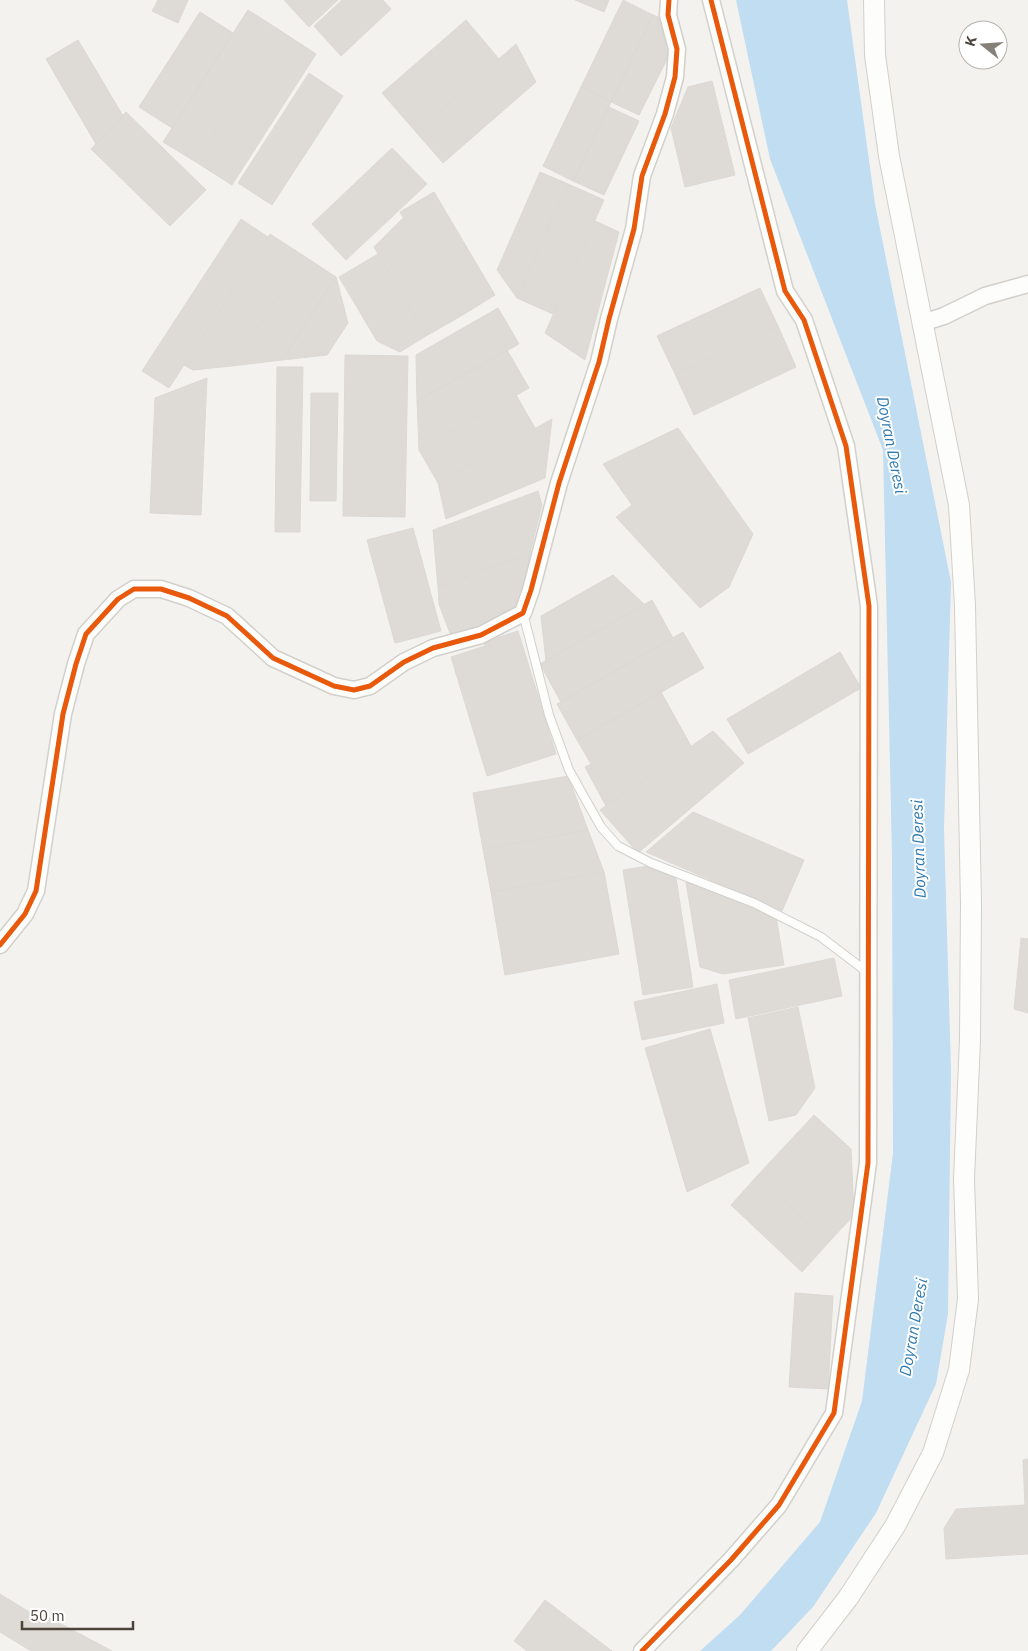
<svg xmlns="http://www.w3.org/2000/svg" width="1028" height="1651" font-family="'IBM Plex Sans',sans-serif">
  <style>
    .water { fill: #c0ddf1 }
    .building { fill: #dedbd6; stroke: #dcd9d4 }
    .lines { fill: none; stroke-linecap: round; stroke-linejoin: round }
    .service-casing { stroke: #d2d0cb; stroke-width: 10 }
    .minor-casing { stroke: #d2d0cb; stroke-width: 19 }
    .tertiary-casing { stroke: #d2d0cb; stroke-width: 22 }
    .service { stroke: #fdfdfc; stroke-width: 8 }
    .minor { stroke: #fdfdfc; stroke-width: 16 }
    .tertiary { stroke: #fdfdfc; stroke-width: 20 }
    .cycleway-casing { stroke: #fff; stroke-width: 8 }
    .cycleway { stroke: #e8590c; stroke-width: 5 }
    .labels { text-anchor: middle; stroke-width: 4; stroke-linejoin: round; paint-order: stroke }
    .water-label { font-size: 16px; font-style: italic; fill: #2e7ab2; stroke: #fff }
  </style>
  <rect width="100%" height="100%" fill="#f4f2ee"/>
  <path class="water" d="M736 0H847L875 204 951 582 944 829 951 1070 948 1314 936 1384 876 1513 813 1607 771 1651H700L740 1615 820 1522 862 1401 893 1153 892 856 883 450 770 159Z"/>
  <path class="building" d="M158 0H188L178 23 152 11Z
    M284 0H338L309 27Z
    M342 0H383L391 9 341 56 314 26Z
    M575 0H609L604 12Z
    M623 0 653 15 611 102 581 87Z
    M248 10 281 31 196 162 163 142Z
    M200 12 233 33 172 128 139 107Z
    M653 15 660 18 668 57 639 115 611 102Z
    M466 20 499 59 416 132 382 93Z
    M281 31 316 54 232 185 196 162Z
    M78 40 123 116 96 144 46 59Z
    M516 44 536 82 443 163 416 132Z
    M309 73 343 96 272 205 238 183Z
    M712 81 735 175 685 187 671 128 688 87Z
    M581 87 611 102 573 181 543 166Z
    M609 107 639 121 604 195 573 181Z
    M126 112 206 190 170 226 91 149Z
    M392 148 427 184 346 260 312 224Z
    M540 172 568 184 517 298 497 270Z
    M568 184 604 200 553 314 517 298Z
    M434 192 495 295 461 316 400 212Z
    M403 218 461 316 426 336 374 247Z
    M241 219 268 237 169 388 142 371Z
    M595 221 619 232 585 360 545 333Z
    M270 234 304 256 232 366 193 370 184 365Z
    M378 254 426 336 400 352 377 341 339 277Z
    M304 256 336 277 282 360 232 366Z
    M336 277 348 323 327 355 282 360Z
    M760 288 778 326 675 374 657 336Z
    M498 308 519 344 417 401 416 355Z
    M778 326 796 367 694 415 675 374Z
    M507 350 529 388 419 450 417 401Z
    M345 355 408 356 405 517 343 516Z
    M277 367H303L300 532H275Z
    M207 378 201 515 150 513 155 398Z
    M311 393H338L336 501H310Z
    M516 395 535 428 438 483 419 450Z
    M552 419 545 478 446 519 438 483Z
    M678 428 753 534 729 587 700 608 616 517 632 505 603 464Z
    M538 491 542 505 530 553 438 587 433 530Z
    M413 528 441 631 395 643 367 540Z
    M530 553 526 580 518 604 504 615 451 636 439 604 438 587Z
    M613 575 644 604 546 661 541 616Z
    M652 600 673 638 561 702 540 664Z
    M518 631 556 754 487 776 451 657 485 646 484 642Z
    M683 632 704 668 577 740 557 704Z
    M840 652 861 688 748 754 727 719Z
    M661 692 691 746 606 806 585 767 591 764 577 740Z
    M713 731 744 763 638 853 600 810Z
    M568 776 588 830 483 849 473 793Z
    M693 812 804 860 782 911 646 852Z
    M588 830 604 872 491 892 483 849Z
    M648 866 676 878 693 987 643 995 623 870Z
    M604 872 619 954 505 975 491 892Z
    M686 882 776 916 784 965 723 974 700 967Z
    M1021 938 1028 939V1013L1014 1009Z
    M834 958 842 996 736 1019 729 980Z
    M717 984 724 1023 642 1040 634 1002Z
    M798 1007 815 1088 796 1115 769 1121 748 1018Z
    M710 1029 749 1163 687 1192 645 1048Z
    M814 1115 851 1149 854 1215 829 1242 757 1176Z
    M757 1176 829 1242 802 1272 731 1205Z
    M795 1293 833 1296 828 1389 789 1387Z
    M1028 1459V1554L946 1559 944 1528 956 1509 1025 1505 1023 1460Z
    M0 1594 31 1613 33 1609 112 1651H31L0 1632Z
    M545 1600 612 1651H527L514 1641Z"/>
  <g class="lines">
    <defs>
      <path id="service" d="M523 613 549 715 569 770 601 827 618 846 651 863 754 903 821 937 867 972"/>
      <path id="minor" d="M922 323 944 316 985 296 1028 284
        M0 945 25 914 36 891 63 714 76 664 86 634 118 599 134 589H161L189 598 227 616 273 658 334 686 354 690 370 686 404 662 433 648 481 635 523 613 531 590 559 483 599 362 609 319 634 229 642 176 665 114 675 77 677 49 668 15 669 0
        M642 1651 731 1560 779 1505 834 1413 868 1163 869 606 846 446 804 320 785 291 711 0"/>
      <path id="tertiary" d="M807 1651 848 1598 895 1526 933 1453 959 1370 968 1299 964 1179 970 1040 971 903 965 606 959 505 889 156 875 55 874 0"/>
    </defs>
    <use href="#service" class="service-casing"/>
    <use href="#minor" class="minor-casing"/>
    <use href="#tertiary" class="tertiary-casing"/>
    <use href="#service" class="service"/>
    <use href="#minor" class="minor"/>
    <use href="#tertiary" class="tertiary"/>
    <defs>
      <path id="cycleway" d="M0 945 25 914 36 891 63 714 76 664 86 634 118 599 134 589H161L189 598 227 616 273 658 334 686 354 690 370 686 404 662 433 648 481 635 523 613 531 590 559 483 599 362 609 319 634 229 642 176 665 114 675 77 677 49 668 15 669 0
        M642 1651 731 1560 779 1505 834 1413 868 1163 869 606 846 446 804 320 785 291 711 0"/>
    </defs>
    <use href="#cycleway" class="cycleway-casing"/>
    <use href="#cycleway" class="cycleway"/>
  </g>
  <g class="labels">
    <g class="water-label">
      <text transform="translate(892 445) rotate(79)" y="6">Doyran Deresi</text>
      <text transform="translate(918 849) rotate(-92)" y="6">Doyran Deresi</text>
      <text transform="translate(913 1327) rotate(-80)" y="6">Doyran Deresi</text>
    </g>
  </g>
  <g transform="translate(983 45) rotate(287)"><circle r="24" fill="#ffffff" stroke="#b7b4b0"/>
  <path d="M0-4L9 19L0 12L-9 19Z" fill="#868178"/>
  <text y="-8" font-size="14" font-weight="bold" text-anchor="middle" fill="#4b4439">K</text>
  </g>
  <path d="M22 1621v8h111v-8" fill="none" stroke="#4b4439" stroke-width="2.5"/>
  <text x="30" y="1621" font-size="15" fill="#4b4439" stroke="#ffffff" stroke-width="4" paint-order="stroke">50 m</text>
</svg>
